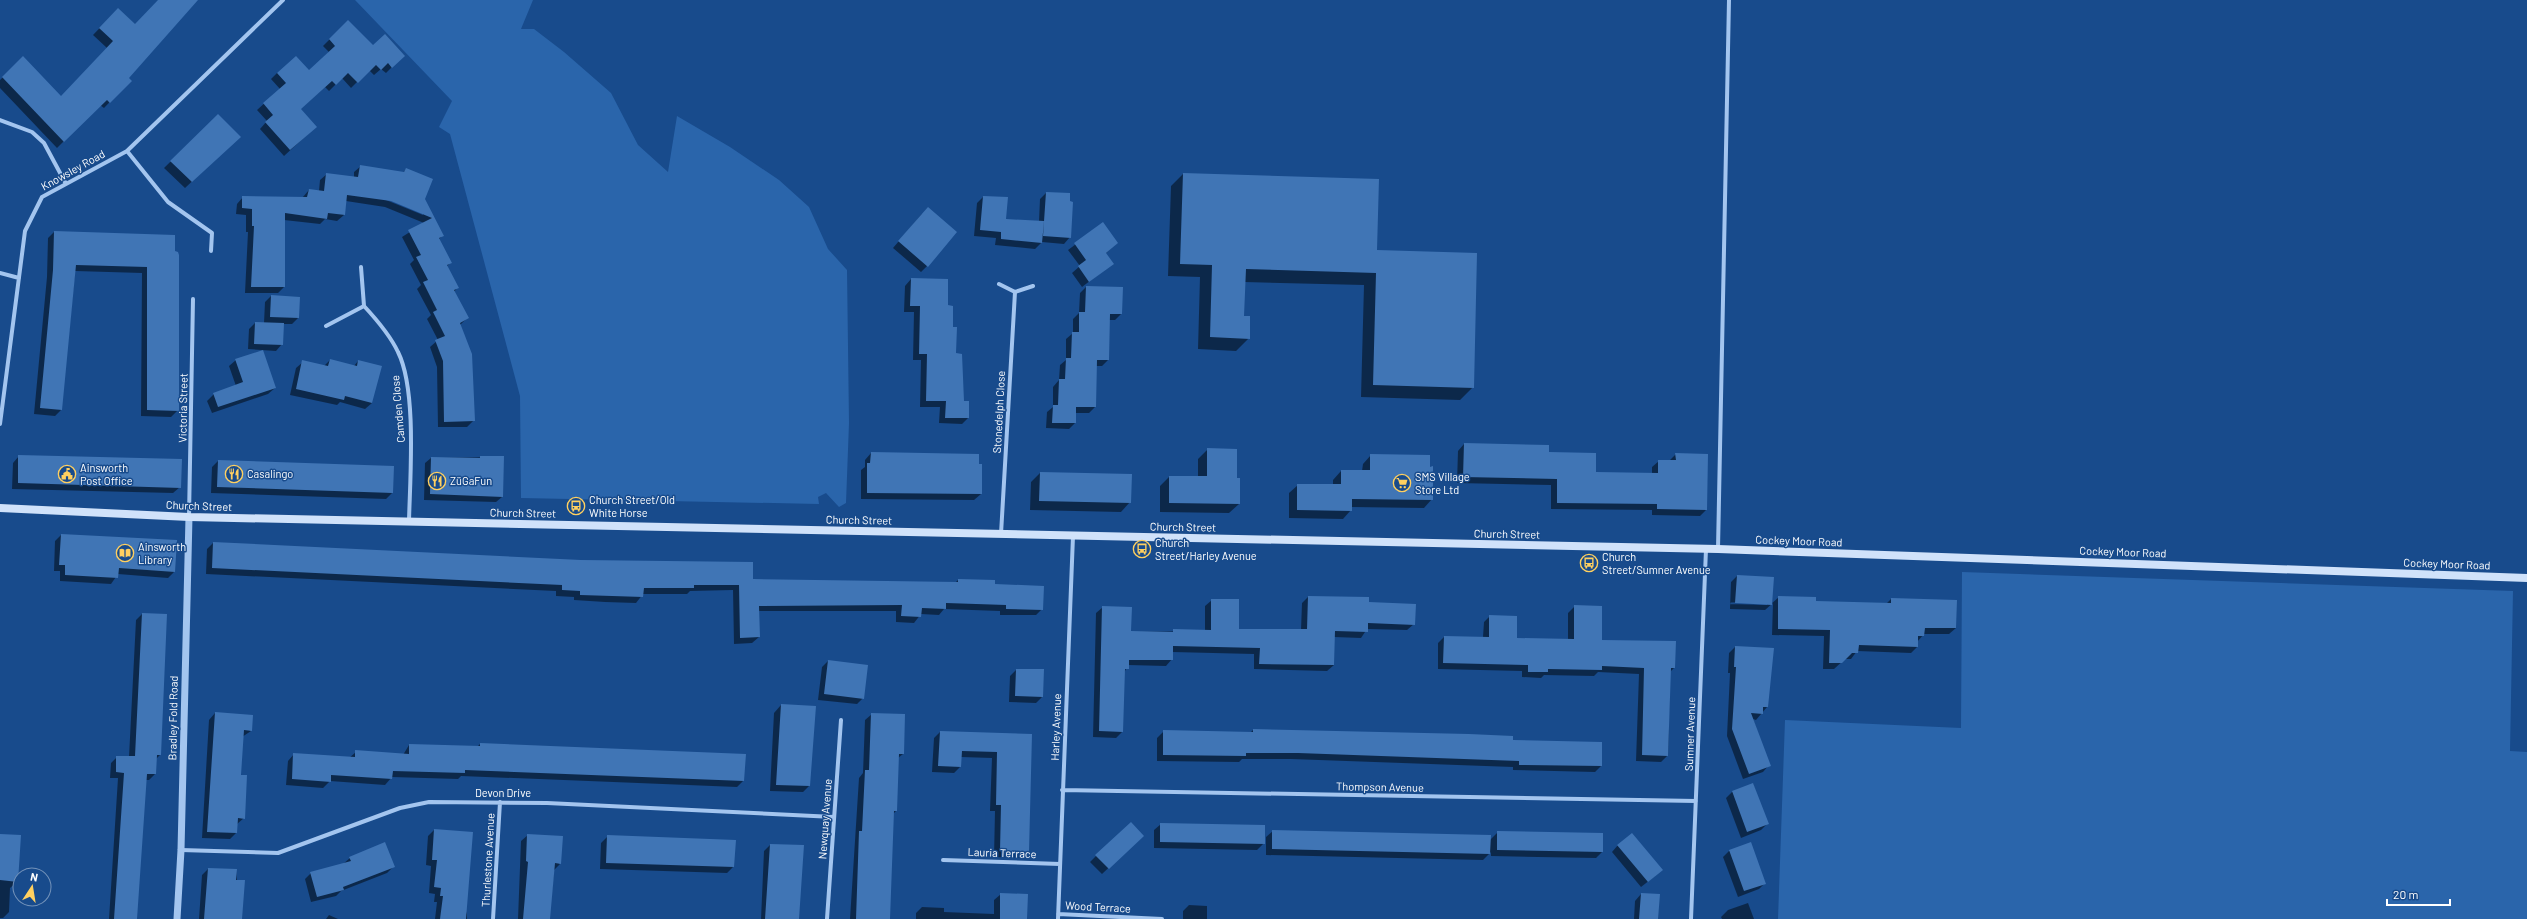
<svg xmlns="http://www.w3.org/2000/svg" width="2527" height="919" font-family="Barlow,sans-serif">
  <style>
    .green { fill: #2a65ab }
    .shadow { fill: #0007; fill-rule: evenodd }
    .building { fill: #4075b5 }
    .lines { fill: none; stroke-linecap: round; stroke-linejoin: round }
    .minor { stroke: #a3c5ef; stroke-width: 4 }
    .tertiary { stroke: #a3c5ef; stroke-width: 7 }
    .secondary { stroke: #d0e2fa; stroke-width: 8 }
    .labels { text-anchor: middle; stroke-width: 3; stroke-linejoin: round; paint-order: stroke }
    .street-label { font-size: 11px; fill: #fff; stroke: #184b8c }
    .poi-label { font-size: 11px; fill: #fff; stroke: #184b8c; text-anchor: start }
  </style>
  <rect width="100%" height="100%" fill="#184b8c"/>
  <path class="green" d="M355 0H533L521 29H534L564 52 611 93 638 145 668 172 677 116 730 147 779 180 809 207 828 249 847 270 849 423 846 503 839 507 826 493 818 497 819 504 521 498 520 396 450 134 439 127 452 101Z
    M1962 572 2513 591 2510 751 2527 752V919H1778L1785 720 1961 728Z"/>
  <path class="shadow" d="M159 0H195L127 78 130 81 104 108 100 105 57 148 0 88V80L23 58 61 97 107 48 93 35 118 9 135 25Z
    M348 21 373 47 404 55 386 73 381 69 374 75 369 70 351 88 342 78 329 91 325 87 300 109 309 133 284 156 260 129 267 121 257 110 280 89 271 79 277 73 309 72 329 52 323 46Z
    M218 115 233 143 185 188 164 168Z
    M361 166 403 173 406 169 443 235 438 240 450 263 447 266 457 288 454 292 467 318 460 325 474 420 467 427H438L437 367 430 347 438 340 427 319 431 315 417 289 421 285 410 264 414 260 402 237 424 223 385 207 346 201 344 215 337 221 325 219 320 224 284 220V287L278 293H245L248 232H246V215L236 214 237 204 243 197 302 198 309 190 319 191 320 180 327 174 354 178V172ZM387 198 423 213V215L386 200Z
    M1183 174 1376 251 1473 387 1460 400 1361 397 1364 285 1244 282 1243 317 1249 338 1236 351 1198 349 1200 277 1168 276 1171 186Z
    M1046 193 1070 237 1064 244 1042 242 1035 249 995 245 996 238 974 236 977 203 983 197 1005 220 1039 222 1040 199Z
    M922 214 927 266 921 272 893 248Z
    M1103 224 1117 243 1105 254 1112 264 1082 287 1072 273 1080 266 1068 250Z
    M54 232 174 236 178 410 171 417 141 416 142 273 75 271 61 410 55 416 34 414 47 277 48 238Z
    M911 279 947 306 963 402 968 418 962 424 939 423 940 407H920L921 360H913L914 312H904L905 286Z
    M1086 287 1121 314 1115 320H1109L1108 360 1102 366H1096L1095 407 1089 413H1075V423L1069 429 1046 428 1047 412 1053 407V387L1059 380 1060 365 1066 360V339L1073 333V319L1079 313 1080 293Z
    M271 296 298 318 292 324H283L282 344 276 351 248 349 249 329 255 323H264L265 302Z
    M236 360 275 388 268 394 212 413 207 401 214 394 236 386 229 366Z
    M330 360 354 366 358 361 372 403 365 409 340 402 337 405 290 395 296 368 303 362 324 366Z
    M1464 444 1595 473 1652 474V467L1659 461H1669L1676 454 1706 510 1700 516 1652 515V510L1551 509V485L1457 483 1458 451Z
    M1208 449 1236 479 1239 504 1229 513 1160 512V486L1169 477H1198V459Z
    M871 453 981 494 974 500 861 499V470L865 467V460Z
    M1371 455 1429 468 1432 499 1424 508 1351 507V510L1343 519 1289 518V493L1298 485H1333V480L1341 471H1362L1363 464Z
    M19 456 180 487 173 493 12 489 13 463Z
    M503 457 502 497 496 502 424 500 425 463 431 458Z
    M218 461 392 493 386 499 211 493 212 467Z
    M1040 473 1130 502 1121 512 1030 510 1031 482Z
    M61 535 176 541 174 572 168 578 118 574 111 584 60 581V571H54L55 541Z
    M213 543 752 580 955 583 958 580 994 585 1042 609 1036 615H1000V611L944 609 939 615 921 614 914 623 896 622V611H758L759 637 752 643 734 644 733 590 690 591 687 594H643L636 603 605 602 574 600V597L556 596V591L206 574 207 549Z
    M1737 576 1771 604 1779 597 1815 602 1886 604 1891 599 1956 628 1949 634H1924L1917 642V647L1911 653 1857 651 1851 659H1845L1834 669H1823L1824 636 1772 635 1773 603 1765 610 1730 609 1731 582ZM1730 602 1767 603V605L1730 604Z
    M1308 597 1368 603 1414 624 1407 630 1367 629 1361 638 1334 637V665L1327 671 1254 669V654L1172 652V659L1166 666 1128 665 1124 673 1122 732 1116 738 1093 737 1096 613 1103 607 1130 632 1205 631V606L1212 600 1238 630H1301L1302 603Z
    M1575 606 1601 641 1674 668 1670 672 1668 755 1661 762 1636 761 1639 674 1598 672 1594 676 1544 675 1541 678 1522 677V671L1438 669V643L1444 637H1483L1484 622 1490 616 1516 639 1568 640V613Z
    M142 614 166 615 160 755 156 759 155 774 149 780H145L136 919H109L118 778H110L111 763 117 757H129L136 620Z
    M1735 647 1767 707 1756 720 1753 719 1769 765 1763 772 1743 779 1727 736 1730 673H1728L1729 653Z
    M828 661 863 698 857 704 818 700 822 667Z
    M1016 670 1042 697 1036 703 1009 702 1010 676Z
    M781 705 809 786 803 792 770 791 774 713Z
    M215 713 251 731 242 737 240 776 244 818 237 824 236 833 230 839 202 838 209 720Z
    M872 714 903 754 898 758 896 811 893 814 887 919H850L859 778 863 773 865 720Z
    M1253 730 1512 741 1601 766 1595 772 1513 770V767L1291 759H1242L1239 762 1157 761V738L1164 731 1250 733Z
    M940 732 1031 735 1028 852 1022 858 994 857 995 811H990L992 758 961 757 960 767 954 773 932 772 934 738Z
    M480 744 745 755 743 781 737 787 461 776 458 779 392 777 385 785 330 781 323 788 286 785 288 761 294 754 349 758 356 752 403 755 409 745 477 747Z
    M1753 784 1767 824 1761 830 1741 838 1726 798 1732 792Z
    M1161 824 1264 843 1257 850 1154 848V830Z
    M434 830 467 914V919H435L437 902H434L435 894 429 893 431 866 426 865 428 836Z
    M1273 831 1490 840 1498 832 1602 852 1596 858 1491 856V852L1483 860 1266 855V837Z
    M0 835 17 882 10 888 9 912 3 918H0Z
    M528 835 560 864 554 870 549 919H518L521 841Z
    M608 836 734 841 733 867 727 873 600 869 601 843Z
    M1136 842 1102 874 1090 862 1096 856Z
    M1750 844 1765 883 1759 889 1738 897 1723 857 1729 851Z
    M770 845 798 919H761L764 851Z
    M1618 845 1655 876 1641 887 1612 852Z
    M350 858 393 867 387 873 341 891 336 896 311 902 305 879 311 873 343 864Z
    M208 869 236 870 241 919H199L202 875Z
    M1001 894 1026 919H916V913L922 907 944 908V912L994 914V900Z
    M1641 894 1657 919H1634L1635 901Z
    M1748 903 1754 919H1722L1721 917 1728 910Z
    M1189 905 1207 906V919H1183V911Z
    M329 915 338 919H326Z"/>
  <path class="building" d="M158 0H198L129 78 132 81 110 103 107 100 64 142 2 77 23 56 61 96 113 41 99 28 118 8 135 24Z
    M348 20 373 45 385 34 405 56 392 68 388 63 381 70 376 65 358 83 348 73 336 85 332 81 301 109 317 127 290 150 265 122 273 115 263 103 286 83 277 73 296 56 309 70 335 46 329 39Z
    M218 114 241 137 192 182 170 161Z
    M360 165 404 172 406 168 433 179 425 199 444 236 439 238 452 263 447 265 459 288 454 290 469 318 460 323 472 354 475 421 444 422 443 361 435 340 445 336 433 312 437 310 423 282 428 280 416 257 421 255 408 230 432 218 391 201 347 195 345 215 328 213 327 219 285 213V287H251L254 226H252V209L242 208V196L307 197 309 189 324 191 326 173 358 177Z
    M1183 173 1379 179 1377 250 1477 253 1474 388 1373 385 1376 273 1246 269 1244 316H1250V339L1210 337 1212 265 1180 264Z
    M1046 192 1070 193V201L1073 202 1071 238 1043 236Z
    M983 196 1008 197 1006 219 1044 221 1042 243 1001 239V232L980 230Z
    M928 207 957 232 928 267 898 241Z
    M1103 222 1118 243 1106 253 1114 264 1089 282 1078 266 1086 260 1074 243Z
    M54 231 175 235V251L178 252 179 255V411L147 410V267L76 265 62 410 40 408 53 270Z
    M911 278 948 279V305L953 306V327H957L956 353 962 354 964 401H969V418H945L946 401H926L927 354H919L920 306H910Z
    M1086 286 1123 287 1122 314H1110L1109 360H1097L1096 407H1076V423H1052L1053 405H1058L1059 379H1065L1066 358H1071L1072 332H1079V312H1085Z
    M271 295 300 297 299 318 270 317Z
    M255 322 284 323 283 345 254 344Z
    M263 350 276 388 218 407 213 393 243 382 235 359Z
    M330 359 357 366 358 360 382 366 372 403 345 396 344 400 296 389 302 360 328 366Z
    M1464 443 1549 445V452L1596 453V472L1658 473V460H1676L1675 453 1708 454 1707 510 1657 509V504L1557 503V479L1463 477Z
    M1207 448 1237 449V478H1240V504L1169 503V476H1207Z
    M871 452 979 454V464H982V494L867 493V463H870Z
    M1370 454 1430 455V467L1433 466V500L1352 499V511L1297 510V484H1341V470H1370Z
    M18 455 182 459 181 488 18 483Z
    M480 456H504L503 497 430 494 431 457 480 458Z
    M218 460 394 466 393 493 217 487Z
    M1040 472 1132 474 1131 503 1039 501Z
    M61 534 177 540 175 572 119 568 118 578 65 575V565H59Z
    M213 542 581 560 753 562V579L958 582V579L995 580V584L1044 586 1043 610 1006 609V605L946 603V609L922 608 921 617 901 616 902 605 759 606 760 637 740 638 739 585H694V588H644L643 597 612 596 580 595V591L562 590V585L212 568Z
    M1737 575 1774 577 1772 605 1735 603Z
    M1308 596 1369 597V602L1416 604 1415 625 1368 623V632L1335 631 1334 665 1259 664 1260 648 1173 646V660H1129V669H1125L1123 732 1099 731 1102 606 1132 607 1131 631 1173 632V635V629L1211 630V599H1239V629H1307Z
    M1778 596 1816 597V601L1891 603V598L1957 600 1956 628H1925L1924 636H1918V647L1859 645 1858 653H1852L1842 663H1829L1830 630 1778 629Z
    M1574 605 1602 606V640L1676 641 1675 668H1671L1668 756 1642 755 1644 668 1602 666V670L1548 669V672H1528V665L1443 663 1444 636 1489 637V615L1517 616V638L1574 639Z
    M142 613 167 614 161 755H157L156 774H147L137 919H114L124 773 116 772V756H135Z
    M1735 646 1774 648 1768 707H1763V714L1751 713 1771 766 1749 774 1732 729 1736 667H1734Z
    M828 660 868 665 864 699 824 694Z
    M1016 669H1044L1043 697 1015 696Z
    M781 704 816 706 810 786 776 785Z
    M215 712 253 715 252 731 244 730 241 775H247L245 819 238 818 237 833 207 832Z
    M871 713 905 714 904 754H899L897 811H894L890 919H856L859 831H862L865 770H869Z
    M1253 729 1469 734 1513 736V740L1602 742V766L1519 765V761L1298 753H1246V756L1163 755V730L1253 732Z
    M940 731 1032 734 1029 852 1000 851 1001 805H996L997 752 962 751 961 767 938 766Z
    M480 743 746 754 744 781 465 770V773L393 771 392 779 331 775V782L292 779 293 753 355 757V750L409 754V744L480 746Z
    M1753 783 1769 824 1747 832 1732 791Z
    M1131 822 1144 836 1109 869 1095 855Z
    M1160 823 1265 825V844L1160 842Z
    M434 829 473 832 466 919H440L443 896H440L441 888 434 887 437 860H432Z
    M1272 830 1491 835 1490 854 1272 849Z
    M1497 831 1603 833V852L1497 850Z
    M1632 833 1663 870 1648 882 1617 845Z
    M0 834 21 835 18 882 0 880Z
    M527 834 563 836 561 864 555 863 550 919H523L528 862 526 861Z
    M607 835 736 840 734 867 606 863Z
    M385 842 395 867 343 887 344 890 317 897 310 872 351 861 349 857Z
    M1751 842 1766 884 1744 891 1729 850Z
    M770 844 804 845 799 919H765Z
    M208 868 237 869 236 880H245L242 919H204Z
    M1000 893 1028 894 1027 919H1000Z
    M1641 893 1660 894 1658 919H1639Z"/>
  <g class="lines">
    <path class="minor" d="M0 120 32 132 44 143 66 184
      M127 151 168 202 212 233 211 251
      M0 273 19 278
      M999 284 1015 292 1033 286
      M364 306C377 320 390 335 398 352 417 390 410 478 409 521
      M326 326 364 306 361 267
      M0 424 25 231 42 197 127 151 283 0
      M189 517 193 299
      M1001 534 1015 292
      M1718 549 1729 0
      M1062 790 1696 801
      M181 850 278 853 400 808 429 802 547 803 834 817
      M943 860 1060 864
      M1058 914 1162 919
      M493 919 500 802
      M827 919 841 720
      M1058 919 1073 536
      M1691 919 1706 549"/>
    <path class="tertiary" d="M177 919 181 850 189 517"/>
    <path class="secondary" d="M0 508 189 517 1718 549 2527 578"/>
  </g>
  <defs>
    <symbol id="civic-ring" viewBox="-11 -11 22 22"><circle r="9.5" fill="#184b8c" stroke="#ffd060" stroke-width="1.5"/><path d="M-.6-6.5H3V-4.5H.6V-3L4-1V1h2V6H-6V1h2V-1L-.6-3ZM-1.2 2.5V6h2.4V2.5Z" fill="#ffd060"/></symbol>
    <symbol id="restaurant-ring" viewBox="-11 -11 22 22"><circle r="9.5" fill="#184b8c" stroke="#ffd060" stroke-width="1.5"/><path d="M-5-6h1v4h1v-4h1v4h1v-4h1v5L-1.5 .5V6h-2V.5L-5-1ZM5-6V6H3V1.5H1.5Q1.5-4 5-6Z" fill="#ffd060"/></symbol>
    <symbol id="supermarket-ring" viewBox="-11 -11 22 22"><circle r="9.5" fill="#184b8c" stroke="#ffd060" stroke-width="1.5"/><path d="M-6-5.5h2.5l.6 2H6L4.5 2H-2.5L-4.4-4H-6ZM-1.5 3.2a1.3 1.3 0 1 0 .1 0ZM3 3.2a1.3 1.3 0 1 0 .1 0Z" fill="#ffd060"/></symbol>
    <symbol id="bus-ring" viewBox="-11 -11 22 22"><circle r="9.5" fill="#184b8c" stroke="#ffd060" stroke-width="1.5"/><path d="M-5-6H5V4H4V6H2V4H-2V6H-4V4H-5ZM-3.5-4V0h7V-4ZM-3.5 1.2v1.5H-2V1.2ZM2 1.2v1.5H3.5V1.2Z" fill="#ffd060"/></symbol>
    <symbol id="library-ring" viewBox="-11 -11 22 22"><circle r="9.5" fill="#184b8c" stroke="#ffd060" stroke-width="1.5"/><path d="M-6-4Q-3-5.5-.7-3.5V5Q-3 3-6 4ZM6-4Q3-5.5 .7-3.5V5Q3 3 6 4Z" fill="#ffd060"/></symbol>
  </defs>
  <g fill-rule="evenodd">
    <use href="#civic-ring" x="57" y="464" width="20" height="20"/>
    <use href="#restaurant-ring" x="224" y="464" width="20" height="20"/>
    <use href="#restaurant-ring" x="427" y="471" width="20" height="20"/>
    <use href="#supermarket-ring" x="1392" y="473" width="20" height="20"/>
    <use href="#bus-ring" x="566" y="496" width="20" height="20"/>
    <use href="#bus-ring" x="1132" y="539" width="20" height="20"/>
    <use href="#library-ring" x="115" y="543" width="20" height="20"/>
    <use href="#bus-ring" x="1579" y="553" width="20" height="20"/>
  </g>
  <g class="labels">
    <g class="street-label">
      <text transform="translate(73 170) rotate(-29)" y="4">Knowsley Road</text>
      <text transform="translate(183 408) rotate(-89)" y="4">Victoria Street</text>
      <text transform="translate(398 409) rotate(-95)" y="4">Camden Close</text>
      <text transform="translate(999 412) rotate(-87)" y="4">Stonedelph Close</text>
      <text transform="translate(199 506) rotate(2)" y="4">Church Street</text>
      <text transform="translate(523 513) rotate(1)" y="4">Church Street</text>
      <text transform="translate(859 520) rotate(1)" y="4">Church Street</text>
      <text transform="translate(1183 527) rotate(1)" y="4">Church Street</text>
      <text transform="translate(1507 534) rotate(1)" y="4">Church Street</text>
      <text transform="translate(1799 541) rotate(2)" y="4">Cockey Moor Road</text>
      <text transform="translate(2123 552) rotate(2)" y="4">Cockey Moor Road</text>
      <text transform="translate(2447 564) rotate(2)" y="4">Cockey Moor Road</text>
      <text transform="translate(173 718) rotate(-89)" y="4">Bradley Fold Road</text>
      <text transform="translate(1056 727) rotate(-88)" y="4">Harley Avenue</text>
      <text transform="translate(1690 734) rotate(-88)" y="4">Sumner Avenue</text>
      <text transform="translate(1380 787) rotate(1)" y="4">Thompson Avenue</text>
      <text x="503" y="797">Devon Drive</text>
      <text transform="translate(825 819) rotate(-86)" y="4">Newquay Avenue</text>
      <text transform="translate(1002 853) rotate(2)" y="4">Lauria Terrace</text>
      <text transform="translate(488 860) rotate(-87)" y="4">Thurlestone Avenue</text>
      <text transform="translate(1098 907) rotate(3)" y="4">Wood Terrace</text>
    </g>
    <g class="poi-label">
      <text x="80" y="472">Ainsworth<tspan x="80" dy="13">Post Office</tspan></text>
      <text x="247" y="478">Casalingo</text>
      <text x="1415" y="481">SMS Village<tspan x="1415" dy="13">Store Ltd</tspan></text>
      <text x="450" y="485">ZüGaFun</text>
      <text x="589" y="504">Church Street/Old<tspan x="589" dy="13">White Horse</tspan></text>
      <text x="1155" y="547">Church<tspan x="1155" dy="13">Street/Harley Avenue</tspan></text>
      <text x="138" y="551">Ainsworth<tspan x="138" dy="13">Library</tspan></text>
      <text x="1602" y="561">Church<tspan x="1602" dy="13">Street/Sumner Avenue</tspan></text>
    </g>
  </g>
  <g transform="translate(32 887) rotate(12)"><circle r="19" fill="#184b8c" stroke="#7493ba"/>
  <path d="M0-3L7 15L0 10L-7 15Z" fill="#ffd060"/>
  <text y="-6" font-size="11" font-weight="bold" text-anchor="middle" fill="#ffffff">N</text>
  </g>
  <path d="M2387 899v6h63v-6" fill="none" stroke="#ffffff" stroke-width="2"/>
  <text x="2393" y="899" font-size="12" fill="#ffffff" stroke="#184b8c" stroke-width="3" paint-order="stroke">20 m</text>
</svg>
